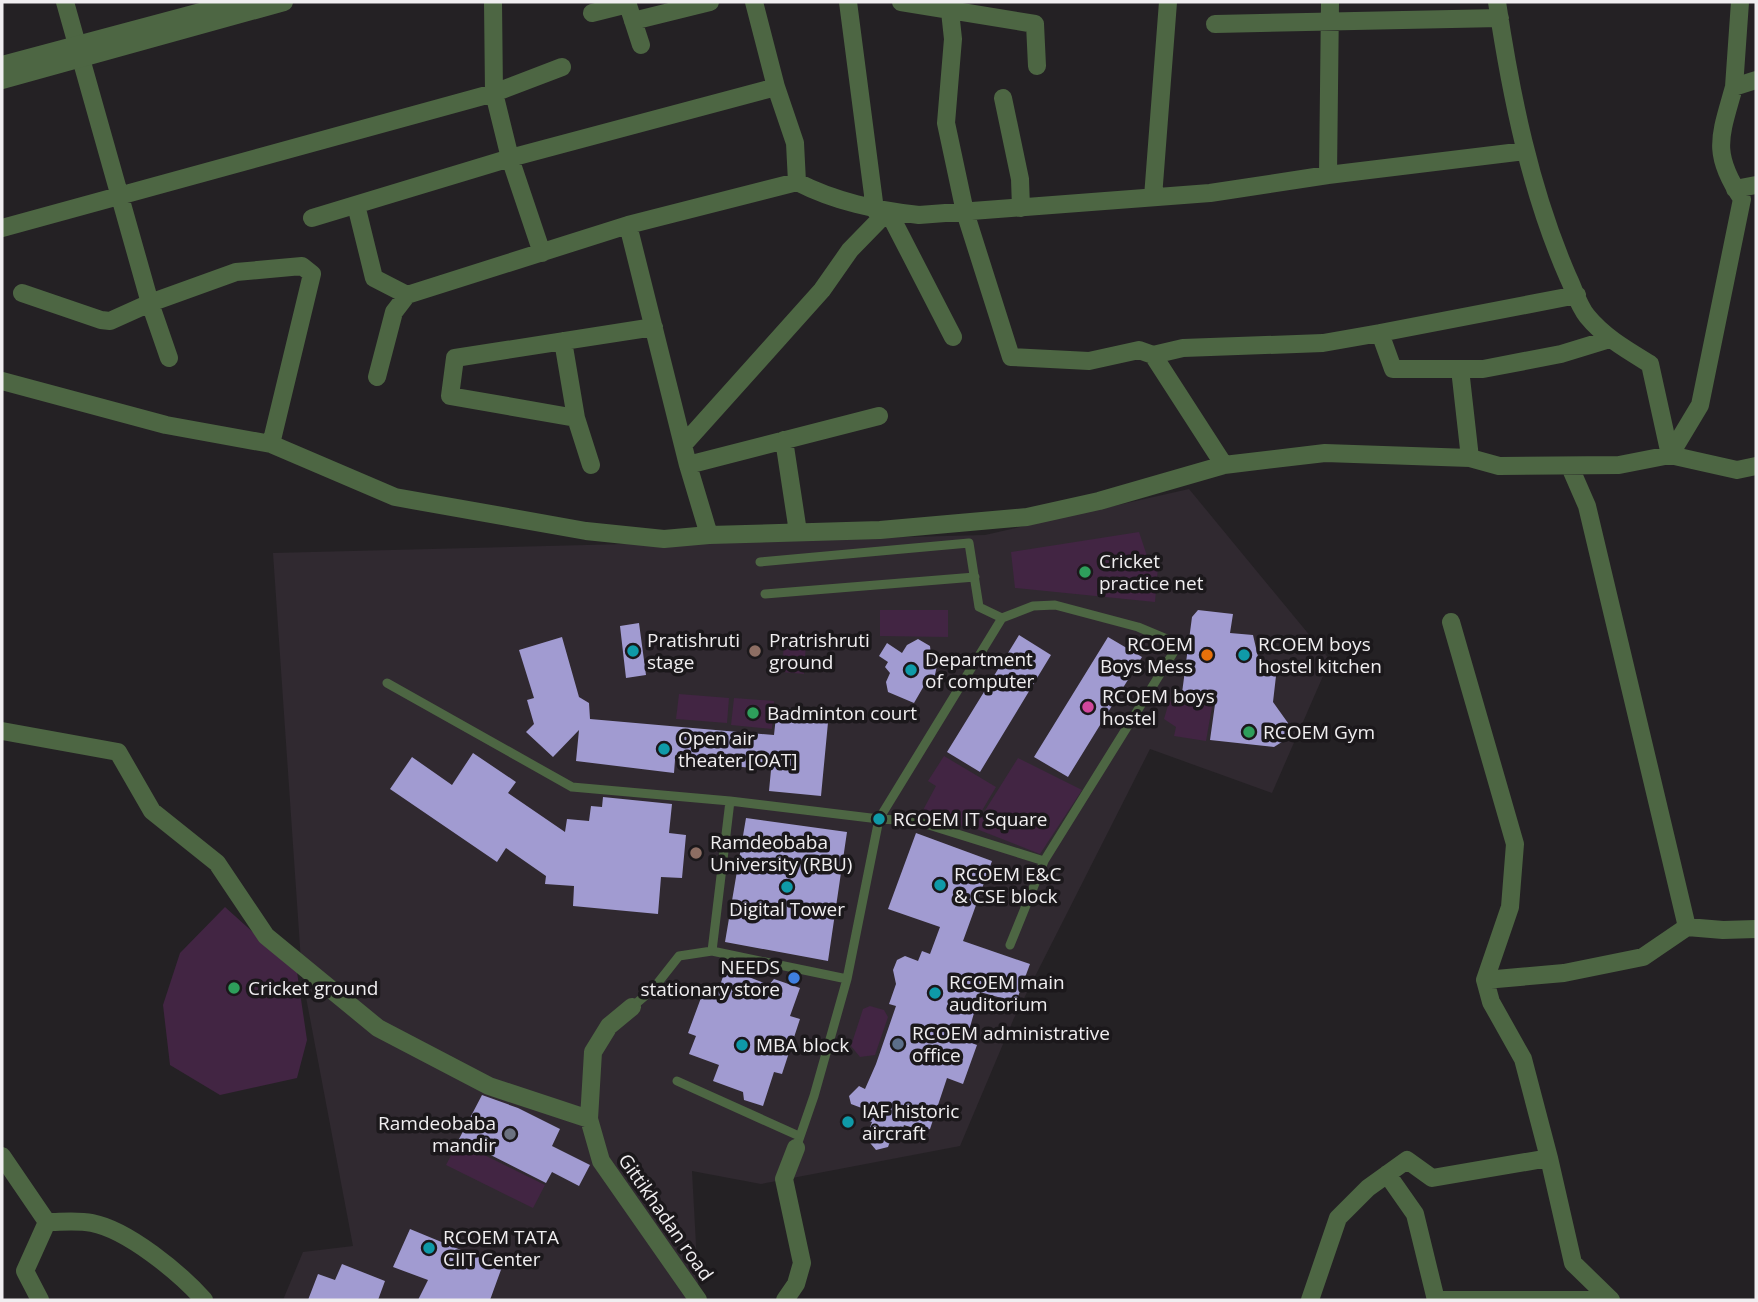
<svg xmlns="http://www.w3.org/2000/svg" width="1758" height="1302" font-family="'Open Sans',sans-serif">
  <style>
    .built { fill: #302930 }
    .green { fill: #422543 }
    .building { fill: #a19bd1 }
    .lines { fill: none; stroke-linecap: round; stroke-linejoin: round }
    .service { stroke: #4d6643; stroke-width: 9 }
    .minor { stroke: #4d6643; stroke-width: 18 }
    .tertiary { stroke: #4d6643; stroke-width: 18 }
    .leisure-dot { fill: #2e9e5b; stroke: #1b181b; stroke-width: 2.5 }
    .culture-dot { fill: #0f9aa8; stroke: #1b181b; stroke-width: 2.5 }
    .education-dot { fill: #8d6e63; stroke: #1b181b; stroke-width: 2.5 }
    .food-dot { fill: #e8710a; stroke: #1b181b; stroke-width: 2.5 }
    .hotel-dot { fill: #d1479c; stroke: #1b181b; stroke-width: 2.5 }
    .shop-dot { fill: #3f7fe0; stroke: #1b181b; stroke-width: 2.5 }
    .service-dot { fill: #5c6f8a; stroke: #1b181b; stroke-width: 2.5 }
    .worship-dot { fill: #6b7280; stroke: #1b181b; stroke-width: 2.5 }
    .labels { text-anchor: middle; stroke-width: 7; stroke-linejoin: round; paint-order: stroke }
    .poi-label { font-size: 19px; fill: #f0eef0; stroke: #1b181b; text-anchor: start }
    .street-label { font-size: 19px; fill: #f0eef0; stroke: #1b181b }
  </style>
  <rect width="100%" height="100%" fill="#242124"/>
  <path class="built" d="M1189 489 1330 660 1272 793 1150 749 1014 1018 960 1146 761 1184 692 1171 699 1300H283L303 1252 353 1246 302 976 273 553 985 535Z"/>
  <path class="green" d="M1139 532 1147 556 1159 555 1155 602 1015 588 1011 552Z
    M880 610H948V637L880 636Z
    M784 642 806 643 804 674 782 672Z
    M679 694 729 698 727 723 676 719Z
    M1182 697 1213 701 1206 741 1174 736 1176 727 1164 719 1169 702Z
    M734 698 774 701 772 729 731 725Z
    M944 756 996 787 971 829 922 812 936 786 928 781Z
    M1018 758 1082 790 1040 854 974 828Z
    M225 907 297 972 307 1040 297 1078 220 1095 170 1065 163 1005 180 953Z
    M870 1006 884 1010 888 1017 875 1055 860 1057 851 1046 863 1009Z
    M458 1142 545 1185 533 1208 446 1165Z"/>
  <path class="building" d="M1198 610 1233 614 1230 633 1253 635 1262 674 1276 676 1273 702 1288 723 1285 740 1274 747 1210 740 1216 697 1182 693 1192 617Z
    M639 623 646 675 626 678 620 626Z
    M1019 635 1051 655 980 772 947 752Z
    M562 637 579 697 589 703 590 719 774 735 777 707 829 712 821 796 769 791 771 770 675 760 674 773 576 761 579 730 553 757 526 732 534 724 527 700 534 698 519 650Z
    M1108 637 1142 657 1068 777 1034 757Z
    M918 639 930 646 931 655 938 660 935 675 938 677 931 688 925 684 914 703 888 692 886 682 890 673 885 667 888 662 879 656 887 643 902 653 907 645Z
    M473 753 516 782 508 793 565 832 567 819 589 821 591 806 602 807 603 797 672 804 669 833 686 835 682 878 661 877 658 914 573 906 574 886 545 884 546 876 506 848 497 862 390 789 412 757 452 785Z
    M746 818 847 832 828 961 725 942Z
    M916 833 992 861 963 941 1030 964 1016 1002 980 992 966 1041 977 1045 963 1084 947 1078 930 1129 922 1131 904 1125 901 1133 894 1131 888 1147 876 1150 866 1138 872 1122 864 1119 867 1110 851 1104 849 1096 859 1086 865 1089 876 1064 896 1006 889 1004 896 984 893 970 897 960 905 956 918 961 922 951 930 954 940 927 888 909Z
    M726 968 769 985 774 979 800 988 790 1016 800 1019 782 1074 774 1072 763 1106 744 1100 743 1092 713 1081 719 1065 689 1054 696 1036 688 1033 705 987 718 991Z
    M482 1095 518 1108 560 1129 552 1146 590 1165 579 1186 552 1172 546 1183 459 1139Z
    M410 1229 502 1267 490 1300H418L428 1280 393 1267Z
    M342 1264 385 1281 378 1300H308L318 1274 335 1280Z"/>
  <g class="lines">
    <path class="service" d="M760 562 969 543 979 607 1002 618
      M765 594 975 577
      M387 683 572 787 730 801
      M1010 945 1044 861
      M712 951 847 979
      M632 1007 653 989 679 956 712 951 730 801 879 819 1002 618 1033 606 1055 605 1138 627 1169 640 1175 650 1044 861 916 821 879 819 847 979 814 1096 796 1148
      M677 1081 799 1136"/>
    <path class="minor" d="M65 2 150 303 236 272 302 266 312 274 271 444 395 497 586 531 664 539 709 535
      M493 2 494 93 510 158 776 87 795 143 797 182C836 202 876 210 919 215L1210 193 1328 175 1526 151
      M627 2 641 45
      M754 2 776 87
      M848 2 875 210
      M901 2 1035 24 1037 66
      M949 2 953 39 946 123 965 212 1011 357 1089 361 1139 350 1153 355
      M1497 2C1511 95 1530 190 1568 277 1574 289 1578 305 1587 316 1604 337 1627 350 1650 364L1670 455
      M592 13 628 4
      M633 21 710 2
      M1215 24 1500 18
      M1734 87 1740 2
      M1003 98 1020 179 1021 208
      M1328 175 1330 2
      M797 182 628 225 688 465 709 535 880 530 1027 517 1099 501 1224 465 1325 453 1470 458 1499 466 1619 465 1670 455 1737 470 1756 466
      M1735 189 1756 185
      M1153 197 1168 2
      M356 205 374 278 407 295
      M312 218 510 158 542 253
      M2 228 494 93 562 67
      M22 293 101 320 110 321 150 303 169 358
      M1380 333 1577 295
      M563 341 576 418
      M1460 369 1470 458
      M377 377 394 312 407 295 628 225
      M2 381 166 425 271 444
      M784 440 798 532
      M683 445 822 290 850 250 888 211 953 337
      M1670 455 1700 405 1742 199C1711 153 1720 137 1734 87L1756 80
      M591 465 576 418 450 396 455 358 654 327
      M688 465 879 416
      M1224 465 1153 355 1183 348 1323 343 1380 333 1393 369H1483L1561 354 1610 339
      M1570 467 1587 506 1687 927
      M1451 622 1515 844 1510 907 1485 980
      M2 731 118 752 152 811 217 863 266 936 378 1028 489 1086 589 1119
      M632 1007 609 1026 593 1052 589 1119 601 1161 698 1300
      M2 1156 47 1222
      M1549 1158 1523 1059 1491 1002 1485 980 1564 973 1643 957 1687 927 1723 930 1756 929
      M1387 1174 1415 1214 1436 1300
      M40 1300 25 1271 47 1222C61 1222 78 1220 92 1223 128 1230 180 1273 204 1300
      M785 1300 796 1284 802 1263 784 1179 796 1148
      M1310 1300 1338 1218 1368 1188 1407 1160 1432 1178 1549 1158 1573 1263 1611 1300
      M1436 1300H1611"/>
    <path class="tertiary" d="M2 65 238 2
      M2 80 284 2"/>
  </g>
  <g class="leisure-dot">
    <circle cx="1085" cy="572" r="7"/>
    <circle cx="753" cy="713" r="7"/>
    <circle cx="1249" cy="732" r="7"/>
    <circle cx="234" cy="988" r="7"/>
  </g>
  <g class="culture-dot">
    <circle cx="633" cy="651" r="7"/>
    <circle cx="1244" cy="655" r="7"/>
    <circle cx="911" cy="670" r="7"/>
    <circle cx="664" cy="749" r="7"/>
    <circle cx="879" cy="819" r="7"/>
    <circle cx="940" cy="885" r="7"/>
    <circle cx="787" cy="887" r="7"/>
    <circle cx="935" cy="993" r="7"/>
    <circle cx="742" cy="1045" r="7"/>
    <circle cx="848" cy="1122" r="7"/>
    <circle cx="429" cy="1248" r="7"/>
  </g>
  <g class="education-dot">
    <circle cx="755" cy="651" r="7"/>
    <circle cx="696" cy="853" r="7"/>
  </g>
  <circle class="food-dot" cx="1207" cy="655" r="7"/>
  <circle class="hotel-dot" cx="1088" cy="707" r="7"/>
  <circle class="shop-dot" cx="794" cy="978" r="7"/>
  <circle class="service-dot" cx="898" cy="1044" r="7"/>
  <circle class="worship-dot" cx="510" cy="1134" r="7"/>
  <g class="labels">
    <g class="poi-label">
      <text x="1099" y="568">Cricket<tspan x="1099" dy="22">practice net</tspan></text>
      <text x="647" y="647">Pratishruti<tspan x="647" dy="22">stage</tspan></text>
      <text x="769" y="647">Pratrishruti<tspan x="769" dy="22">ground</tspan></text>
      <text x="1193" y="651" text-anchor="end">RCOEM<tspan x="1193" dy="22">Boys Mess</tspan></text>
      <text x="1258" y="651">RCOEM boys<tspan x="1258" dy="22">hostel kitchen</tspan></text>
      <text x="925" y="666">Department<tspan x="925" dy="22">of computer</tspan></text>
      <text x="1102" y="703">RCOEM boys<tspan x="1102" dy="22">hostel</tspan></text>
      <text x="767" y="720">Badminton court</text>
      <text x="1263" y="739">RCOEM Gym</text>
      <text x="678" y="745">Open air<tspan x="678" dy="22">theater [OAT]</tspan></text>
      <text x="893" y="826">RCOEM IT Square</text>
      <text x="710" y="849">Ramdeobaba<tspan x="710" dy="22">University (RBU)</tspan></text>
      <text x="954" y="881">RCOEM E&amp;C<tspan x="954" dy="22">&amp; CSE block</tspan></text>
      <text x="787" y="916" text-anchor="middle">Digital Tower</text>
      <text x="780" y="974" text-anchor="end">NEEDS<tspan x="780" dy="22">stationary store</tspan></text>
      <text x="949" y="989">RCOEM main<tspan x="949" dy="22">auditorium</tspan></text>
      <text x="248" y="995">Cricket ground</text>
      <text x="912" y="1040">RCOEM administrative<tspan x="912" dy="22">office</tspan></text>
      <text x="756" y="1052">MBA block</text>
      <text x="862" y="1118">IAF historic<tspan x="862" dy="22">aircraft</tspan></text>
      <text x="496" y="1130" text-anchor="end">Ramdeobaba<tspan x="496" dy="22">mandir</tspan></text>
      <text x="443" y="1244">RCOEM TATA<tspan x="443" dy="22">CIIT Center</tspan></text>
    </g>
    <g class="street-label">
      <text transform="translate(666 1217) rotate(55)" y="7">Gittikhadan road</text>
    </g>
  </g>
  <rect width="1758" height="1302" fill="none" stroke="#f0eef0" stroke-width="7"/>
</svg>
